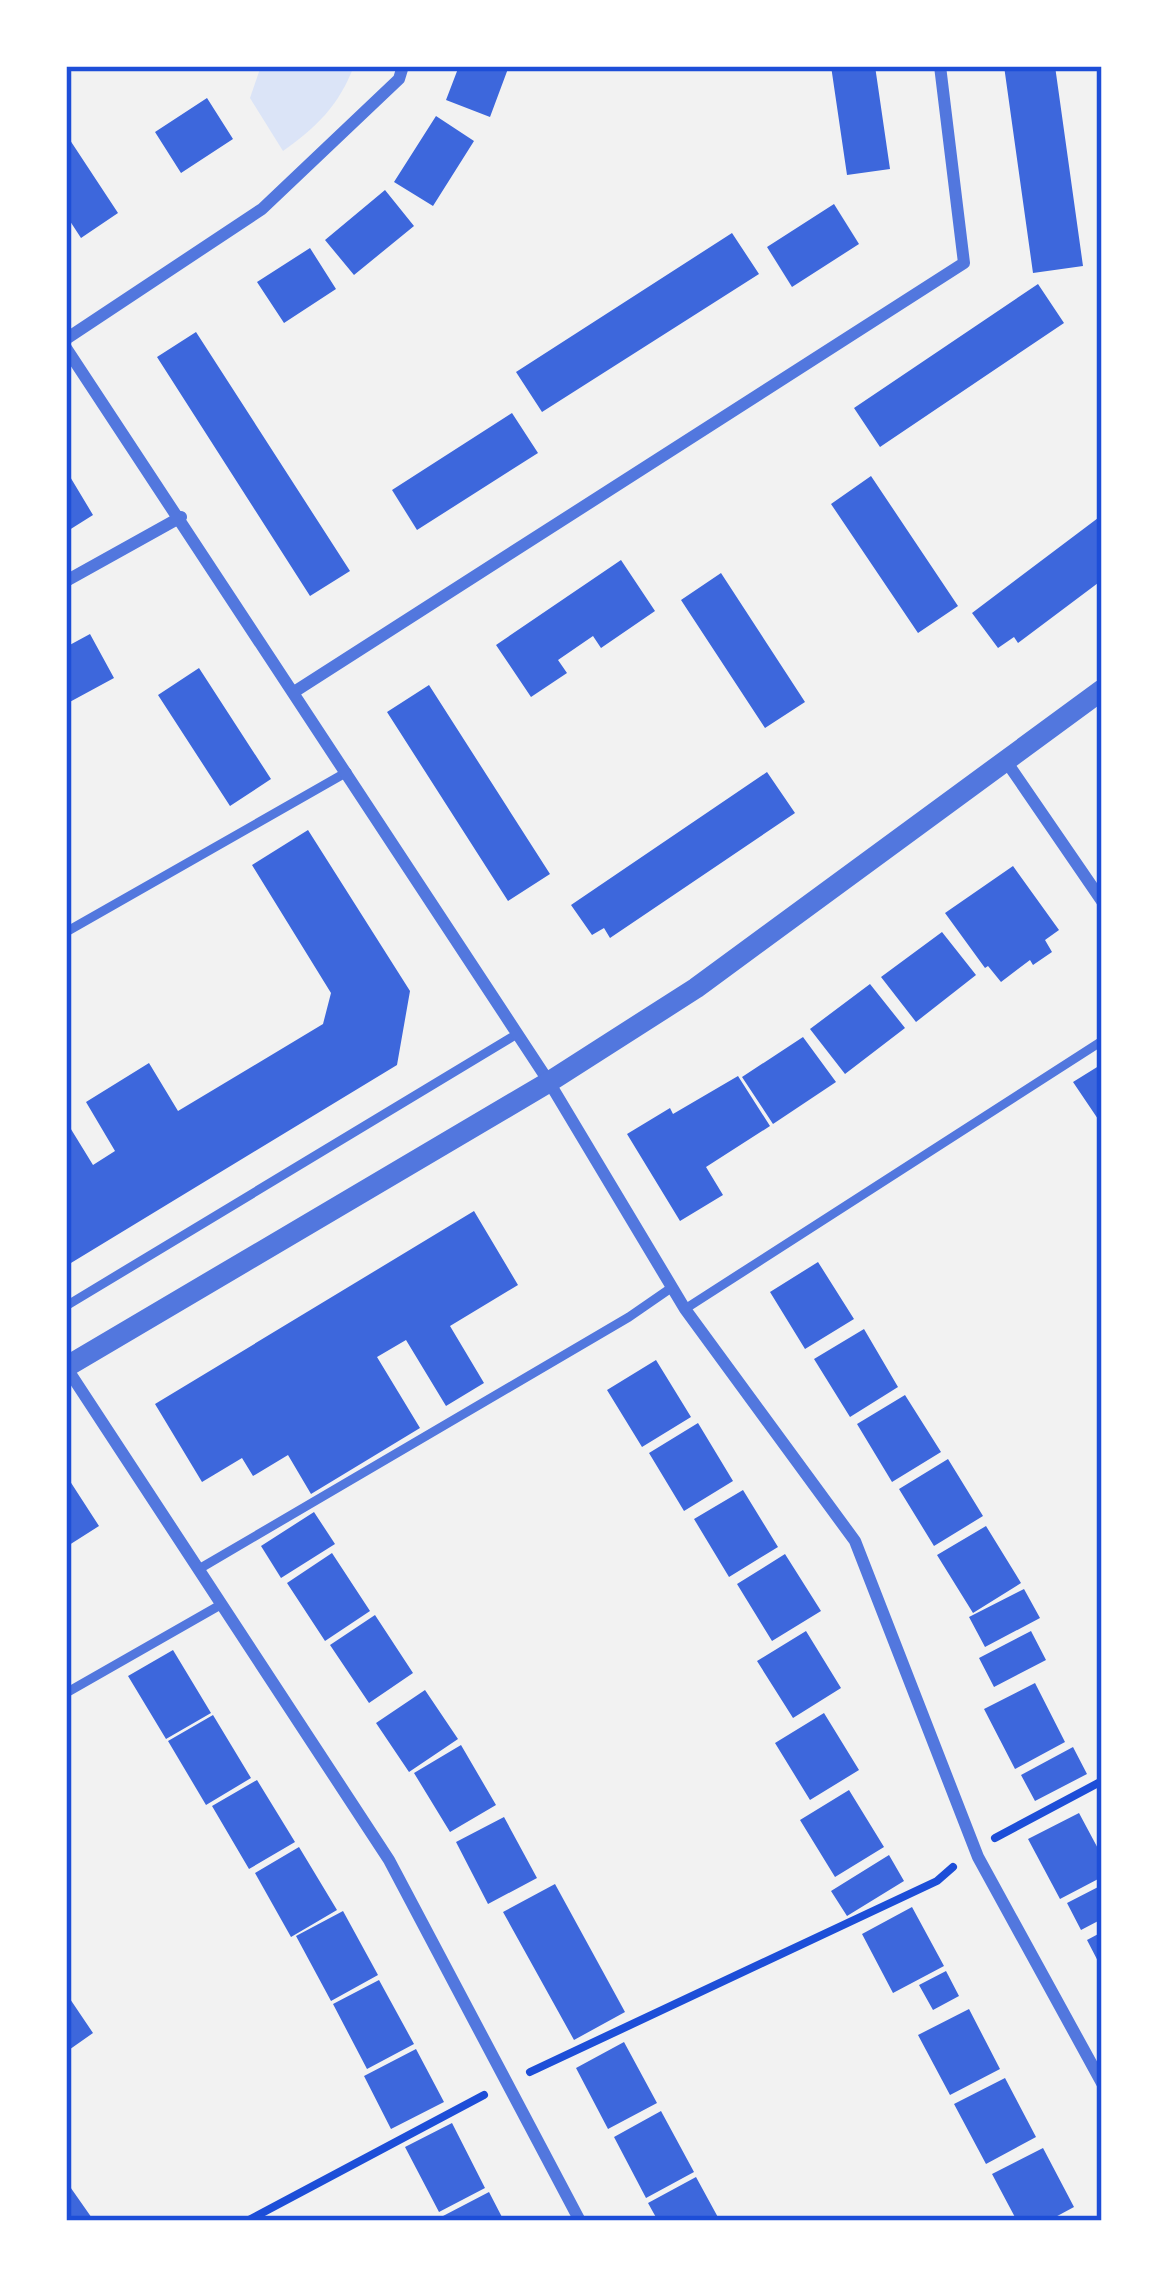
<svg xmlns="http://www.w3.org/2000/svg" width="1168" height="2287" font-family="Spectral,serif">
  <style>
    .green { fill: #dbe4f7 }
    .building { fill: #3d67dc }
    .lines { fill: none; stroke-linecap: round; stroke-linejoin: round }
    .path { stroke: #1d4ed8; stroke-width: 8 }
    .service { stroke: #5277de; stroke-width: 9 }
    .minor { stroke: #5277de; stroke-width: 12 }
    .tertiary { stroke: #5277de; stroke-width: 21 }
    .neatline { fill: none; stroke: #1d4ed8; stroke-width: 4.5 }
  </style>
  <rect width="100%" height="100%" fill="#f2f2f2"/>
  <path class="green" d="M261 66H354C339 105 317 127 283 151L250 98Z"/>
  <path class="building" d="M459 66H509L490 117 446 100Z
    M831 66H875L890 169 847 175Z
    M1004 66H1055L1083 266 1033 273Z
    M207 98 233 139 181 173 155 132Z
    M436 116 474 141 433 206 394 182Z
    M66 134 118 213 81 238 66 215Z
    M385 190 414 226 354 275 325 240Z
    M834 204 859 244 792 287 767 247Z
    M732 233 759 274 542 412 516 372Z
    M310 248 336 289 284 323 257 282Z
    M1038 284 1064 323 880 447 854 408Z
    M196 332 350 571 310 596 157 357Z
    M512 413 538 453 417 530 392 490Z
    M66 470 93 515 66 532Z
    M871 476 958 606 918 633 831 504Z
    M1102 515V580L1018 643 1014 637 998 648 972 613Z
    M621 560 655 611 601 648 593 636 558 660 567 673 531 697 496 645Z
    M721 573 805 702 765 728 681 600Z
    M90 634 114 678 66 704V647Z
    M199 668 271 779 230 806 158 695Z
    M429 685 550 874 508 901 387 712Z
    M767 772 795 813 610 938 604 928 592 935 571 905Z
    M308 830 410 991 397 1065 66 1266V1121L93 1165 115 1151 86 1102 149 1063 178 1111 323 1024 331 993 252 865Z
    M1013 866 1059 930 1045 940 1052 952 1033 965 1030 960 1001 982 988 966 985 968 945 913Z
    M942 932 976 975 916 1022 881 977Z
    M870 984 905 1028 845 1074 810 1029Z
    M803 1037 836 1082 773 1124 742 1077Z
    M1102 1064V1125L1073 1082Z
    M738 1076 770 1126 706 1167 723 1195 680 1221 627 1134 670 1108 673 1114Z
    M474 1211 518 1285 450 1326 484 1383 446 1406 406 1340 377 1357 420 1428 311 1494 288 1455 253 1476 242 1458 202 1482 155 1404Z
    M818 1262 854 1319 805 1349 770 1292Z
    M864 1329 898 1387 850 1417 814 1359Z
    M656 1360 691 1417 642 1447 607 1390Z
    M905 1395 941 1452 892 1482 857 1424Z
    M698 1423 733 1481 684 1511 649 1453Z
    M948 1459 983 1516 934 1546 899 1489Z
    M66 1475 99 1526 66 1547Z
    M743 1490 778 1547 729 1577 694 1519Z
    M314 1512 335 1544 281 1578 261 1546Z
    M986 1526 1021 1583 973 1613 937 1555Z
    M332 1553 370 1611 325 1641 287 1583Z
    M785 1554 821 1611 772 1641 737 1584Z
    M1024 1589 1040 1618 985 1647 969 1617Z
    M375 1615 413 1673 369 1703 330 1645Z
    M806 1631 841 1688 793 1718 757 1661Z
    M1031 1631 1046 1660 994 1687 979 1658Z
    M173 1650 211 1713 166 1739 128 1676Z
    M1035 1683 1065 1742 1015 1769 984 1709Z
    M425 1690 458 1739 409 1772 376 1723Z
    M824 1713 859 1770 810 1800 775 1743Z
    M213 1715 251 1778 206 1805 168 1741Z
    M461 1745 496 1805 450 1832 414 1773Z
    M1073 1747 1087 1774 1035 1801 1021 1775Z
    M257 1780 295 1842 249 1869 212 1806Z
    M849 1790 884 1847 835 1877 800 1820Z
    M1079 1813 1102 1856V1877L1060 1899 1028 1839Z
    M504 1817 537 1878 488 1904 456 1842Z
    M299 1847 337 1910 291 1937 255 1873Z
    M889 1855 904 1881 847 1916 831 1891Z
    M555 1884 625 2012 574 2040 503 1912Z
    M1102 1885V1919L1081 1930 1067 1903Z
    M912 1907 944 1966 893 1993 862 1934Z
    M343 1911 378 1975 331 2001 296 1936Z
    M1102 1932V1969L1087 1940Z
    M946 1971 959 1996 933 2010 919 1985Z
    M379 1980 414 2044 367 2069 333 2004Z
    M66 1993 93 2033 66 2052Z
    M969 2009 1000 2069 950 2095 918 2035Z
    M624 2042 657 2103 608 2129 576 2068Z
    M416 2049 444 2102 391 2129 364 2076Z
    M1005 2078 1036 2137 986 2164 954 2104Z
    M661 2111 694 2172 646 2198 614 2137Z
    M452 2123 485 2188 439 2212 405 2147Z
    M1043 2148 1074 2207 1048 2221H1017L992 2174Z
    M696 2177 720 2221H658L648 2203Z
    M66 2181 94 2221H66Z
    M489 2192 504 2221H445L443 2216Z"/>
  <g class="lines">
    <path class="path" d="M995 1838 1102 1781
      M530 2072 937 1881 953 1867
      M247 2221 484 2095"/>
    <path class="service" d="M66 932 347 772
      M66 1306 517 1034
      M685 1309 1102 1041
      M199 1569 629 1317 671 1288
      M66 1693 222 1604"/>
    <path class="minor" d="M66 339 262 209 399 79 403 66
      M66 348 549 1082 685 1309 855 1541 978 1857 1102 2083
      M66 581 181 517
      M294 692 964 263 940 66
      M1006 761 1102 901
      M66 1367 389 1860 580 2221"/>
    <path class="tertiary" d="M66 1367 549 1082 696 988 1102 690"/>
  </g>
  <rect width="1168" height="2287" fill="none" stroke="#ffffff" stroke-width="138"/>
  <rect x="69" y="69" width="1030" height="2149" class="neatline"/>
</svg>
